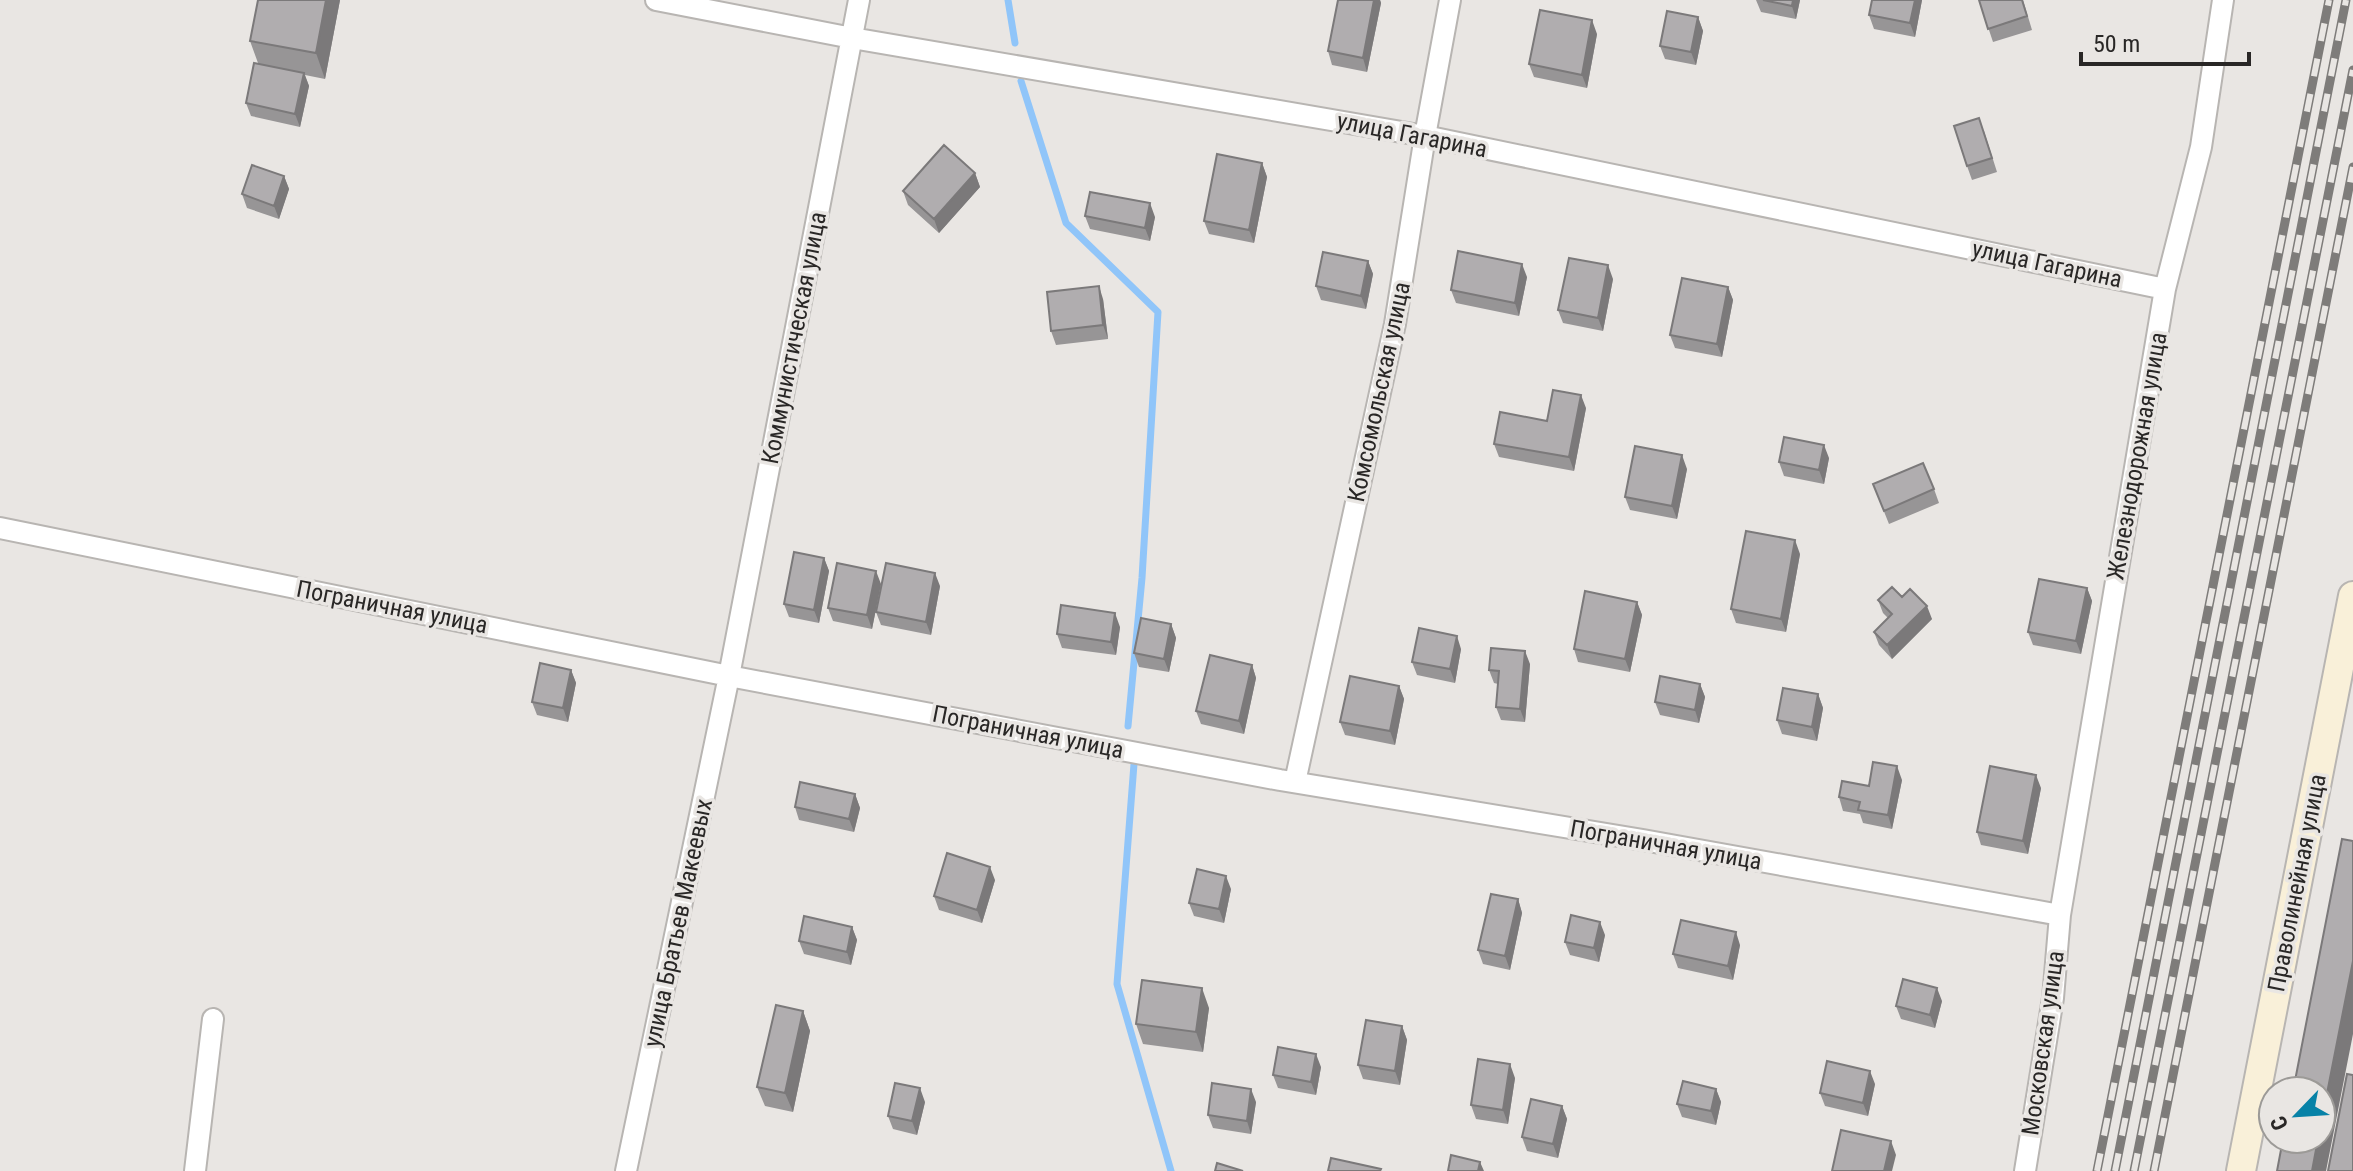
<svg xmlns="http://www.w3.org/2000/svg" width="2353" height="1171" font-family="'Roboto Condensed',sans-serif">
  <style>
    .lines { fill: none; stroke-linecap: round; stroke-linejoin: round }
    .stream { stroke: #90c5f9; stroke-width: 7 }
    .street-casing { stroke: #b8b5b2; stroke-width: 24 }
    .secondary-casing { stroke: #b8b5b2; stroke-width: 32 }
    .street { stroke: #fff; stroke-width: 20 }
    .secondary { stroke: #f9f0d9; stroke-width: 28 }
    .rail-casing { stroke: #7e7c7a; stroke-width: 9 }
    .rail { stroke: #e9e6e3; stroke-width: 6; stroke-dasharray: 18; stroke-linecap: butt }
    .wall { fill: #979596 }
    .shaded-wall { fill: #7b797a }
    .building { fill: #b0adaf; stroke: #7b797a; stroke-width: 2 }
    .labels { text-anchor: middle; stroke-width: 7; stroke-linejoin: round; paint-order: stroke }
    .street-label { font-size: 24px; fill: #292726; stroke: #e9e6e3 }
  </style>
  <rect width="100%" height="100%" fill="#e9e6e3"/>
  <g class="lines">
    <path class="stream" d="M1008 0 1015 43
      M1021 81 1066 223 1158 312 1142 578 1128 726
      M1134 764 1117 984 1171 1171"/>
    <defs>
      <path id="street" d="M656 0 852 38 1425 136 2165 289
        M0 528 729 676 1280 780 1643 840 2060 915
        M1295 782 1395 324 1425 136 1450 0
        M195 1171 213 1019
        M626 1171 729 676 859 0
        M2025 1171 2053 998 2060 915 2165 289 2201 147 2223 0"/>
      <path id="secondary" d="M2241 1171 2353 596"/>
    </defs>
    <use href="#street" class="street-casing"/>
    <use href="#secondary" class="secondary-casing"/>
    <use href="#street" class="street"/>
    <use href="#secondary" class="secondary"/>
    <defs>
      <path id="rail" d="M2097 1171 2329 0
        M2115 1171 2346 0
        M2134 1171 2353 70
        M2154 1171 2353 167"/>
    </defs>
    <use href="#rail" class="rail-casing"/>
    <use href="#rail" class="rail"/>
  </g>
  <path class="wall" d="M340 0 325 79 305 75 309 86 300 127 251 116 246 103 258 63 250 41Z
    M1338 0H1380L1381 3 1367 72 1332 65 1328 51Z
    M1756 0H1800L1796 19 1761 12Z
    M1872 0H1922L1915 37 1874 29 1869 15Z
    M1979 0H2023L2032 30 1993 42Z
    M1698 17 1703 31 1696 65 1665 59 1660 46Z
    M1597 34 1587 88 1534 77 1529 64Z
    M1984 131 1997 172 1972 180 1967 166Z
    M1262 163 1267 177 1254 243 1209 234 1204 221Z
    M975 173 980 187 939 233 908 205 903 191Z
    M284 176 289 189 279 219 247 208 242 194Z
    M1085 216 1155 217 1150 241 1090 229Z
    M1368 261 1373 274 1366 309 1321 300 1316 286Z
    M1527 277 1519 316 1456 303 1451 290Z
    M1613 279 1603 331 1563 323 1558 310Z
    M1728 287 1733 300 1722 357 1675 348 1670 335Z
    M1103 299 1108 339 1056 345 1051 331Z
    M1586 408 1574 471 1499 457 1494 444Z
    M1829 458 1824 484 1784 476 1779 462Z
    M1687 469 1677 519 1630 510 1625 497Z
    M1873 484 1934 489 1939 503 1889 524Z
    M1800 554 1786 632 1736 623 1731 609Z
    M824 558 829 571 819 623 789 617 784 604Z
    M881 584 872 629 833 621 828 608Z
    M940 586 931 635 881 625 876 612Z
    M2087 588 2092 601 2081 654 2033 645 2028 632Z
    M1902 597 1932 619 1892 659 1879 645 1874 632 1888 618 1883 613 1878 600Z
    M1637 602 1642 615 1630 672 1578 662 1574 649Z
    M1171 624 1176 638 1169 672 1139 667 1134 653Z
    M1120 627 1116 655 1062 648 1057 634Z
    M1461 649 1455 683 1417 675 1412 662Z
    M1530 664 1525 722 1501 720 1496 707 1498 684 1494 683 1489 670Z
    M1252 665 1256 678 1244 734 1201 724 1196 711Z
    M571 670 576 683 568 722 537 715 532 702Z
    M1700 684 1705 697 1699 723 1660 715 1655 702Z
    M1399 686 1404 699 1395 745 1345 735 1340 722Z
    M1818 694 1823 708 1817 741 1782 734 1777 720Z
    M1902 780 1892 829 1863 823 1860 814 1843 811 1839 797 1869 786Z
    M2041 788 2028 854 1981 845 1977 832Z
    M855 794 860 808 854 832 799 820 795 807Z
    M995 880 982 923 939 910 934 896Z
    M1231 889 1224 923 1194 916 1189 903Z
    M1518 899 1522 913 1510 970 1483 964 1478 950Z
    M852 927 857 940 851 965 804 954 799 941Z
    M1605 935 1599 962 1570 955 1565 942Z
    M1740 945 1733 980 1678 968 1673 954Z
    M1942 1001 1935 1028 1901 1019 1896 1006Z
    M1209 1008 1203 1052 1143 1044 1136 1024Z
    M803 1011 810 1031 793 1112 765 1106 757 1087Z
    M1402 1026 1407 1040 1400 1085 1363 1079 1358 1065Z
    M1321 1067 1316 1095 1278 1088 1273 1075Z
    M1515 1078 1508 1124 1476 1119 1471 1105Z
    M1875 1084 1868 1116 1825 1106 1820 1093Z
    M1716 1089 1721 1102 1716 1125 1682 1117 1677 1104Z
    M925 1102 917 1135 893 1129 888 1116Z
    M1256 1102 1251 1134 1213 1128 1208 1115Z
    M1562 1106 1567 1119 1558 1158 1527 1151 1522 1137Z"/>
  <path class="shaded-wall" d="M326 0H340L325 79 316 53Z
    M1374 0H1380L1381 3 1367 72 1363 58Z
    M1793 0H1800L1796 19 1792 6Z
    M1915 0H1922L1915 37 1910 23Z
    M1698 17 1703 31 1696 65 1691 52Z
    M1592 20 1597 34 1587 88 1582 75Z
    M304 73 309 86 300 127 295 114Z
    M1262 163 1267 177 1254 243 1249 230Z
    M975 173 980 187 939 233 934 219Z
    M284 176 289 189 279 219 274 206Z
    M1150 203 1155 217 1150 241 1145 228Z
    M1368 261 1373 274 1366 309 1361 296Z
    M1522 264 1527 277 1519 316 1515 303Z
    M1608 265 1613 279 1603 331 1598 318Z
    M1099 286 1103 299 1108 339 1103 325Z
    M1728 287 1733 300 1722 357 1717 344Z
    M1581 395 1586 408 1574 471 1569 457Z
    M1824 445 1829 458 1824 484 1819 470Z
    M1682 455 1687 469 1677 519 1672 506Z
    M1795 540 1800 554 1786 632 1781 619Z
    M824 558 829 571 819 623 814 610Z
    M876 571 881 584 872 629 867 615Z
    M935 573 940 586 931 635 926 622Z
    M2087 588 2092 601 2081 654 2076 641Z
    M1637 602 1642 615 1630 672 1625 659Z
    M1927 606 1932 619 1892 659 1887 645Z
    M1115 613 1120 627 1116 655 1111 642Z
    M1171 624 1176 638 1169 672 1164 659Z
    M1457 636 1461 649 1455 683 1450 669Z
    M1525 651 1530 664 1525 722 1520 709Z
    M1252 665 1256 678 1244 734 1239 721Z
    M571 670 576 683 568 722 563 708Z
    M1700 684 1705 697 1699 723 1695 710Z
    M1399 686 1404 699 1395 745 1390 731Z
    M1818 694 1823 708 1817 741 1812 727Z
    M1897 766 1902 780 1892 829 1888 815Z
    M2036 775 2041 788 2028 854 2023 841Z
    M855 794 860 808 854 832 849 819Z
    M990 867 995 880 982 923 977 910Z
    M1226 876 1231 889 1224 923 1219 909Z
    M1518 899 1522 913 1510 970 1505 956Z
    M1600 922 1605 935 1599 962 1594 948Z
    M852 927 857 940 851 965 847 952Z
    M1736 932 1740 945 1733 980 1728 966Z
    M2353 961V1034L2326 1171H2312L2318 1139H2321V1124Z
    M1202 988 1209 1008 1203 1052 1196 1032Z
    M1937 988 1942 1001 1935 1028 1930 1015Z
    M803 1011 810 1031 793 1112 785 1093Z
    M1402 1026 1407 1040 1400 1085 1395 1071Z
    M1316 1054 1321 1067 1316 1095 1311 1082Z
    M1510 1064 1515 1078 1508 1124 1503 1110Z
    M1870 1071 1875 1084 1868 1116 1863 1103Z
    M920 1088 925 1102 917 1135 912 1121Z
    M1251 1089 1256 1102 1251 1134 1247 1121Z
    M1716 1089 1721 1102 1716 1125 1711 1111Z
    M1562 1106 1567 1119 1558 1158 1553 1144Z
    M1891 1141 1896 1155 1892 1171H1884Z
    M1480 1162 1484 1171H1478Z"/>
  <path class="building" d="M258 0H326L316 53 250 41Z
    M1338 0H1374L1363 58 1328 51Z
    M1763 0H1793L1792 6Z
    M1872 0H1915L1910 23 1869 15Z
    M1979 0H2022L2027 16 1988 29Z
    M1540 10 1592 20 1582 75 1529 64Z
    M1667 11 1698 17 1691 52 1660 46Z
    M254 63 304 73 295 114 246 103Z
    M1979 118 1992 158 1967 166 1954 126Z
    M944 145 975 173 934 219 903 191Z
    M1217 154 1262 163 1249 230 1204 221Z
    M252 165 284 176 274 206 242 194Z
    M1090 192 1150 203 1145 228 1085 216Z
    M1458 251 1522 264 1515 303 1451 290Z
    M1323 252 1368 261 1361 296 1316 286Z
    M1569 258 1608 265 1598 318 1558 310Z
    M1682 278 1728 287 1717 344 1670 335Z
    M1099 286 1103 325 1051 331 1047 292Z
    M1553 390 1581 395 1569 457 1494 444 1500 412 1547 421Z
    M1784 437 1824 445 1819 470 1779 462Z
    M1635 446 1682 455 1672 506 1625 497Z
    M1923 463 1934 489 1884 511 1873 484Z
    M1746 531 1795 540 1781 619 1731 609Z
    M794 552 824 558 814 610 784 604Z
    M837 563 876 571 867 615 828 608Z
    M886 563 935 573 926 622 876 612Z
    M2039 579 2087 588 2076 641 2028 632Z
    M1892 587 1902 597 1910 589 1927 606 1887 645 1874 632 1892 614 1878 600Z
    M1585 591 1637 602 1625 659 1574 649Z
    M1061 605 1115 613 1111 642 1057 634Z
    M1141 618 1171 624 1164 659 1134 653Z
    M1419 628 1457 636 1450 669 1412 662Z
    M1491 648 1525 651 1520 709 1496 707 1499 671 1489 670Z
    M1210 655 1252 665 1239 721 1196 711Z
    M540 663 571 670 563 708 532 702Z
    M1350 676 1399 686 1390 731 1340 722Z
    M1660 676 1700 684 1695 710 1655 702Z
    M1783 688 1818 694 1812 727 1777 720Z
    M1873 762 1897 766 1888 815 1858 810 1860 802 1839 797 1842 781 1869 786Z
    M1990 766 2036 775 2023 841 1977 832Z
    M800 782 855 794 849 819 795 807Z
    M2342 839 2353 841V961L2321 1124V1091H2293Z
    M947 853 990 867 977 910 934 896Z
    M1197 869 1226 876 1219 909 1189 903Z
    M1491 894 1518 899 1505 956 1478 950Z
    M1571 915 1600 922 1594 948 1565 942Z
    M804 916 852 927 847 952 799 941Z
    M1681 920 1736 932 1728 966 1673 954Z
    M1903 979 1937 988 1930 1015 1896 1006Z
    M1142 980 1202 988 1196 1032 1136 1024Z
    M776 1005 803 1011 785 1093 757 1087Z
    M1366 1020 1402 1026 1395 1071 1358 1065Z
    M1278 1047 1316 1054 1311 1082 1273 1075Z
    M1478 1059 1510 1064 1503 1110 1471 1105Z
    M1827 1061 1870 1071 1863 1103 1820 1093Z
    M2347 1074 2353 1075V1171H2328Z
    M1683 1081 1716 1089 1711 1111 1677 1104Z
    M895 1083 920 1088 912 1121 888 1116Z
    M1212 1083 1251 1089 1247 1121 1208 1115Z
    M1531 1099 1562 1106 1553 1144 1522 1137Z
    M1841 1130 1891 1141 1884 1171H1832Z
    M2283 1139H2318L2312 1171H2277Z
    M1451 1155 1480 1162 1478 1171H1448Z
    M1331 1158 1381 1169 1380 1171H1328Z
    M1217 1163 1243 1171H1215Z"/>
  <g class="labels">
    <g class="street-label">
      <text transform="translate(1412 135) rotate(11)" y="8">улица Гагарина</text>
      <text transform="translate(2047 264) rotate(12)" y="8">улица Гагарина</text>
      <text transform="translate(794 338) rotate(-79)" y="8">Коммунистическая улица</text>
      <text transform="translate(1379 392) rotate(-78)" y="8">Комсомольская улица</text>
      <text transform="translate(2137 456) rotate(-80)" y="8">Железнодорожная улица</text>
      <text transform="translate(392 607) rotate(11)" y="8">Пограничная улица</text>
      <text transform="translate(1028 732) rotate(11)" y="8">Пограничная улица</text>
      <text transform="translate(1666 845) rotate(10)" y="8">Пограничная улица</text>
      <text transform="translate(2297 883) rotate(-79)" y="8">Праволинейная улица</text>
      <text transform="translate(678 923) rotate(-78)" y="8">улица Братьев Макеевых</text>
      <text transform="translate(2043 1043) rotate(-82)" y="8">Московская улица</text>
    </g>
  </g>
  <g transform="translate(2297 1115) rotate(245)"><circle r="38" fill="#e9e6e3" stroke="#9c9a97" stroke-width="2"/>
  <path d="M0-6L14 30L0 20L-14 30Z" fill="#0782a7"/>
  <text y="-12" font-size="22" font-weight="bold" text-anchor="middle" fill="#292726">С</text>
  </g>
  <path d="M2081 52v12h168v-12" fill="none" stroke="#292726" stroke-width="4"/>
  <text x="2093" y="52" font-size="24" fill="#292726" stroke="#e9e6e3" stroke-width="6" paint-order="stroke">50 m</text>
</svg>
